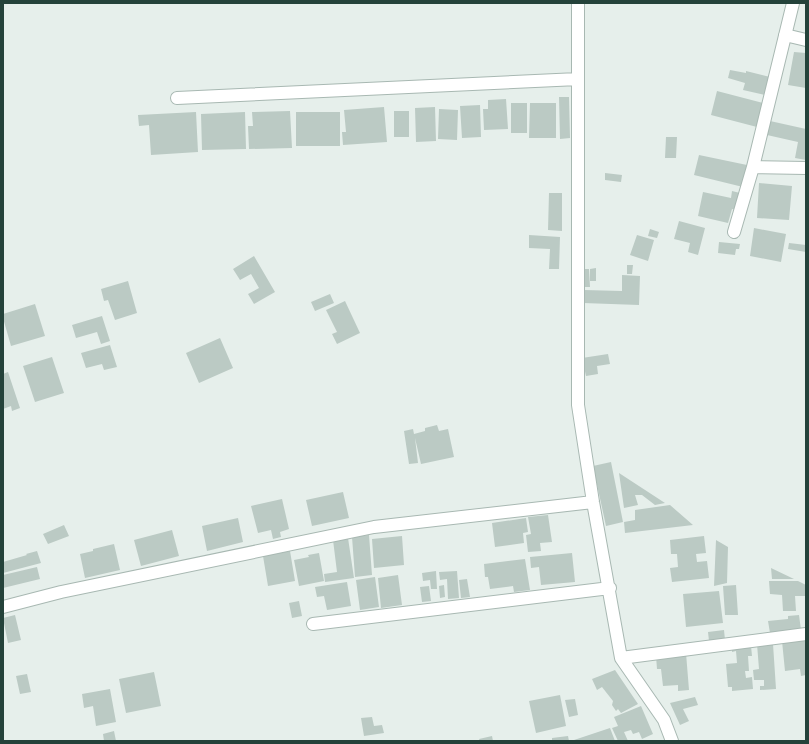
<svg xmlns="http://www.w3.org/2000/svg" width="809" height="744" font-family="'Noto Sans',sans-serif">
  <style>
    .building { fill: #bbcac4 }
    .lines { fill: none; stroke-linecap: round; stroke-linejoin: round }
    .minor-casing { stroke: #a8b8b2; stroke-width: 14 }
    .minor { stroke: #fff; stroke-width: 12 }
  </style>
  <rect width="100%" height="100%" fill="#e6efeb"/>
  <path class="building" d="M794 52 806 53V88L788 85Z
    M730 70 746 73V71L770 77 765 95 743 90 745 83 728 78Z
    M717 91 763 103 757 127 711 115Z
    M559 97H569L570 138 560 139Z
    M506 99 508 129 484 130 483 109H488V100Z
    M511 103H527V133H511Z
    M530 103H556V138H529Z
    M480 105 481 137 462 138 460 106Z
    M384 107 387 142 343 145 342 132H346L344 110Z
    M435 107 436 141 416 142 415 108Z
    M439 109 458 110 457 140 438 139Z
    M290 111 292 148 249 149 248 126H253L252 112Z
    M394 111H409V137H394Z
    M196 112 198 152 151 155 149 125 139 126 138 115Z
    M245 112 246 149 202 150 201 114Z
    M296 112H340V146H296Z
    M770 121 806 129V160L795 158 798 142 767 135Z
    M666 137H677L676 158H665Z
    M699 155 747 165 743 187 694 175Z
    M605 173 622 175 621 182 605 180Z
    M759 183 792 186 789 220 757 218Z
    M732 191 740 193 736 210 732 209 728 223 698 216 703 192 731 198Z
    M549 193H562V231L548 230Z
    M679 221 705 228 698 255 688 252 690 243 674 239Z
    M754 228 786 234 781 262 750 256Z
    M650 229 659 232 657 238 648 236Z
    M529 235 560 237 559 269H549L550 249 529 248Z
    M637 235 654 240 648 261 630 255Z
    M719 242 740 244 739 249H736L735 255 718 253Z
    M789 243 806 245V252L788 249Z
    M254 256 275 292 254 304 248 294 259 288 251 274 240 280 233 269Z
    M627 265H633L632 274H627Z
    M596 268V281H590V269Z
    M583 269H589L590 287H584Z
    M622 275 640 276 639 305 583 303 584 290 622 291Z
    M128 281 137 313 115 320 108 300 104 301 101 289Z
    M330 294 334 303 315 311 311 302Z
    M345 301 360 333 337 344 332 334 337 332 326 310Z
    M35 304 45 336 11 346 3 318V314Z
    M102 316 110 341 101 344 97 332 76 338 72 325Z
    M220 338 233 368 199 383 186 353Z
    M110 345 117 367 104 370 102 364 86 368 81 353Z
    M608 354 610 364 597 366 598 374 586 376 582 358Z
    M52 357 64 393 35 402 23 366Z
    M8 372 20 408 12 411 11 406 3 409V374Z
    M437 425 439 431 448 429 454 457 421 464 415 438 418 463 409 464 404 431 413 429 414 434 425 431V428Z
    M611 462 623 522 606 526 593 466Z
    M619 473 665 503 655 505 642 495H635L638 505 624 508Z
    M343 492 349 518 312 526 306 500Z
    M282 499 289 529 280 532 281 537 273 539 271 530 258 533 251 506Z
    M670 505 693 525 625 533 624 522 635 520V510Z
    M548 515 552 542 540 543 541 551 528 552 526 535 531 534 528 517Z
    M238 518 243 542 207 551 202 526Z
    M526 518 528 532 523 533 524 543 495 547 492 523Z
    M64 525 69 536 48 544 43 534Z
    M172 530 179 556 141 566 134 540Z
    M369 535 372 575 355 577 352 537Z
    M402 536 404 565 374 568 372 539Z
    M704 536 706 553 696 554 697 562 707 561 709 578 672 582 670 568 678 567 677 554H671L670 540Z
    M348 538 354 578 325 582 324 574 337 572 333 540Z
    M716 540 728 547 727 583 714 586Z
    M114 544 120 570 85 578 80 554 93 551V549Z
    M37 551 41 563 3 573V562L27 555 26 554Z
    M290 551 295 581 268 586 263 556Z
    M319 553 324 581 299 586 294 560 309 557 308 555Z
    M572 553 575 582 541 585 539 567 531 568 530 557Z
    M525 559 530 590 514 592 513 586 490 589 488 577H485L484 564Z
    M37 567 40 579 3 588V575Z
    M771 568 794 579H772Z
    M436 571 437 589H431L430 580 423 581 422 573Z
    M457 571 459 598 448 599 447 579 440 580 439 572Z
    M398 575 402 605 381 608 378 578Z
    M375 577 379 607 360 610 356 580Z
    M467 579 470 597 461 598 459 580Z
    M769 581H798L806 585V596H795L796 611H783L782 595 770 594Z
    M347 582 351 606 327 610 324 596 317 597 315 587Z
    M444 585 445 597 440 598 439 586Z
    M736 585 738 615H725L723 586Z
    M429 586 431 601 422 602 420 587Z
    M719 591 723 623 686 627 683 594Z
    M299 601 302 616 292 618 289 603Z
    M15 615 21 640 8 643 3 618Z
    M799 615 801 630 770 633 768 621 788 619V616Z
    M724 630 725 640 709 641 708 632Z
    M806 639V675L801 676 800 669 785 671 782 641Z
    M757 644H773L776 689 760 690V686H764V680H754L753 670 759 669Z
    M751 646 752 656H748L749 671H745L746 678 752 677 753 689 732 691V687H728L726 664 737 663 736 651 732 652V647Z
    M686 653 689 690 678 691V685L663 686 661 669H657L656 656Z
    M615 670 638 704 621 713 618 709 616 711 612 705 613 701 602 687 597 690 592 679Z
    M154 672 161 706 126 713 119 679Z
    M27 674 31 692 20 694 16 676Z
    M110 689 116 722 96 726 93 706 84 708 82 694Z
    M560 695 566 726 536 733 529 701Z
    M695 697 698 705 683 709 689 721 680 725 670 703Z
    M575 699 578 715 569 717 565 700Z
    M641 706 653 734 642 739 639 732 633 734 631 730 624 732 628 741H618L612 728 618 726 614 717Z
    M372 717 374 726 382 725 384 733 364 736 361 718Z
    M610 728 615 741H571Z
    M114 731 116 741H104L103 734Z
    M492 736 493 741H480L479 739Z
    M568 736 569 741H552V738Z"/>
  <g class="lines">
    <defs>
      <path id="minor" d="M578 3V405L593 502 621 658 664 720 672 741
        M785 35 806 40
        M177 98 578 79
        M753 167 806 168
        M734 232 753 167 793 3
        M3 607 61 592 374 527 593 502
        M313 624 610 588
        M621 658 806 634"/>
    </defs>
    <use href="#minor" class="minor-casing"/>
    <use href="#minor" class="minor"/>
  </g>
  <rect width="809" height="744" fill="none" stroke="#24423a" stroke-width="8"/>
</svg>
